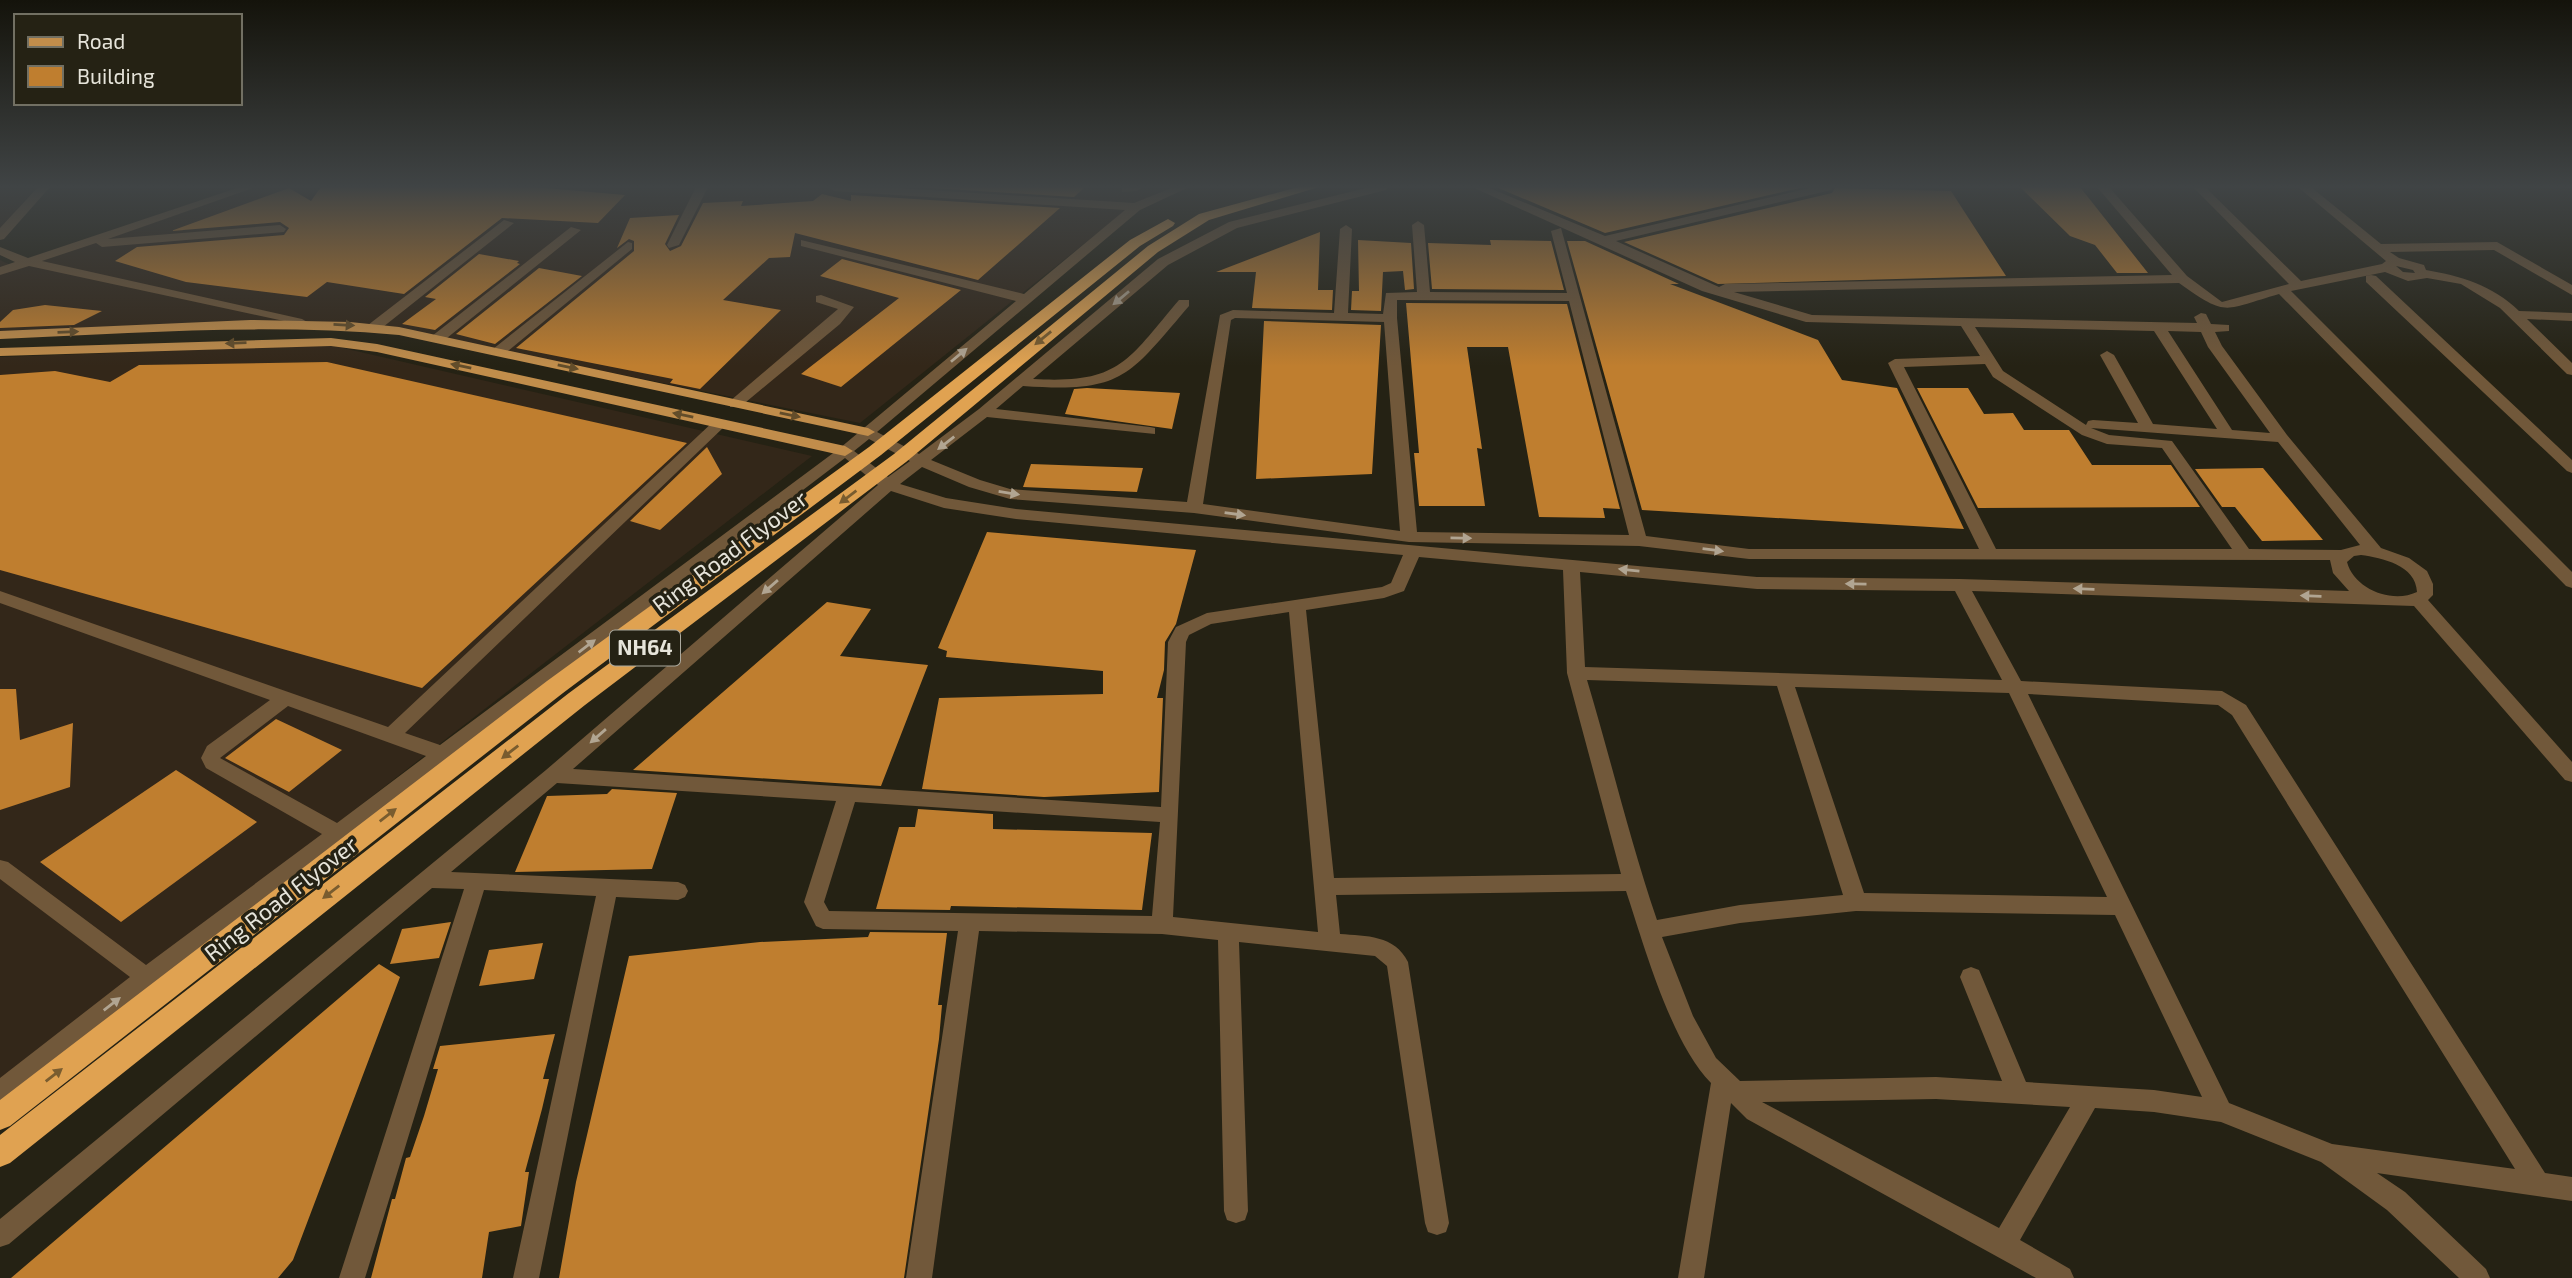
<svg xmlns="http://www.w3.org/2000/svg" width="2572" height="1278" font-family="'Exo 2',sans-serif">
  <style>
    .commercial { fill: #332719 }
    .building { fill: #bf7e2f }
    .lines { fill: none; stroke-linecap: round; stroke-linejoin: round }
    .minor { fill: #71583a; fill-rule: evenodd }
    .major { fill: #c18d4b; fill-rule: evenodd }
    .highway { fill: #e0a251; fill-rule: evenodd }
    .oneway { fill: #b1a592 }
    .oneway2 { fill: #634d2a }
    .oneway3 { fill: #795c2f }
    .labels { text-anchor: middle; stroke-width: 7; stroke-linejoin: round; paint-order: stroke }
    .shield { fill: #252214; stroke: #acaa9f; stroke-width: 2 }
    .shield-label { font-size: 21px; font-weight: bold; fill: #e6e4da }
    .street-label { font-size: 23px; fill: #e6e4da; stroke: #252214 }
  </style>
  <rect width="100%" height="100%" fill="#252214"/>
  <path class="commercial" d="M0 187H36L0 230Z
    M257 187H1175L1135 203 860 423 400 330 354 324 0 333V260L19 269Z
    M330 345 812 456 0 1084V357Z"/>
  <path class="building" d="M321 187H534L625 195 598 223 502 218 404 294 327 282 307 297 186 282 115 261 137 247 284 235 289 228 280 222 171 231 289 188 311 201Z
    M917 187H1085L1074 197Z
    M1496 187H1804L1605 233Z
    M2020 187H2080L2148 273H2117L2095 245 2070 236Z
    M1835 188 1951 191 2006 276 1718 284 1624 242 1832 193Z
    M822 194 851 201V195L1060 208 978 280 795 233 790 257 769 258 723 300 781 310 700 389 670 383 673 379 516 348 634 251V241L629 239 617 248 630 218 679 215 665 244 670 251 681 246 703 203 743 201 741 206 813 201Z
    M1320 232 1318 290H1333L1332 310 1252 308 1256 272H1216Z
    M1358 240 1411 243 1414 289 1405 290 1403 271 1383 272 1381 311 1351 310 1352 291H1359Z
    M1490 240 1551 241 1564 290 1432 289 1428 243 1491 245Z
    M1567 241H1585L1679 284H1670L1818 340 1842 380 1897 388 1964 529 1642 510Z
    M479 254 519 261 517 263 520 264 435 330 402 324 436 299 425 297Z
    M842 259 961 290 841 387 801 374 899 298 820 276Z
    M539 268 582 276 495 344 456 334Z
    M1406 303 1567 304 1620 509 1603 508 1605 518 1539 517 1508 347H1467L1482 449 1477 448 1485 506H1419L1414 453H1419Z
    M45 305 102 311 74 325 0 328V322L13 310Z
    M1264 321 1381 325 1372 474 1256 479Z
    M327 362 687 443 422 688 0 570V375L55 371 110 382 139 365Z
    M1087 388 1180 393 1172 429 1065 414 1074 389Z
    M1917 388H1968L1984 414 2013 413 2024 430H2069L2092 465H2171L2200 507 1978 508Z
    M707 447 722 474 660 530 630 521Z
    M1031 464 1143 468 1137 492 1023 487Z
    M2263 468 2323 540 2262 541 2235 507H2222L2195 469Z
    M987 532 1196 550 1176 624 1165 642 1164 670 1157 698H1163L1159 792 1044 797 922 789 939 698 1103 694V671L946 657 947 651 938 648Z
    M827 602 871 609 840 656 928 665 881 786 633 770Z
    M0 689H16L20 740 73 723 70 787 0 810Z
    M276 719 342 750 289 792 225 758Z
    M176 770 257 822 121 922 40 862Z
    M612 789 677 793 652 869 515 872 547 796 607 794Z
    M918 809 993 814V829L1152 833 1142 910 951 906 950 910 876 909 899 827H915Z
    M451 922 439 958 390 964 402 929Z
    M870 932 947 933 938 1005H942L939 1039 904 1278H559L576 1182 629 956 760 942 868 937Z
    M543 943 534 979 479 986 489 950Z
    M379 964 400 977 293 1260 278 1278H11Z
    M555 1034 543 1079H549L542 1109 525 1172H529L521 1226 489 1232 482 1278H371L392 1199H395L406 1158 410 1157 424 1116 438 1069H433L440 1046Z"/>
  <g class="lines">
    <path class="minor" d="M38 187H50L4 239 0 240V228Z
      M240 187H256L108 239 280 225 286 229 284 232 102 247 96 243 42 261 302 319 309 323 307 326 29 266 0 275V267L15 262 0 255V247L28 258Z
      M696 187H708L679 245 669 248 667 245Z
      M828 187H882L1134 203 1174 187H1189L1140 210 877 432 919 454 979 409 1158 259 1229 222 1370 187H1388L1386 190 1237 228 1168 265 1033 379C1120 384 1127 361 1179 300H1189V306C1128 377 1123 393 1023 386L996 409 1150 427 1155 428V434L987 417 931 460 980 480 1010 489 1187 502 1220 315 1233 310 1334 313 1340 229 1346 225 1352 229 1348 313 1383 314 1386 293 1417 292 1412 225 1418 221 1424 225 1430 292 1567 293 1551 231 1561 228 1646 536 1749 549H1979L1888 363 1895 359 1980 356 1961 326 1806 322 1702 291 1472 187H1487L1605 236 1814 187H1833L1831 190 1616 241 1719 287 1725 284 2172 275 2097 187H2109L2187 276 2222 302 2289 284 2193 187H2205L2301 281 2382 264 2386 261 2298 187H2311L2381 244 2497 242 2572 285V295L2494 250 2390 252 2399 258 2424 265 2426 270C2461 276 2492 285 2519 311L2572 313V321L2527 319 2572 363V375L2567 374 2500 308 2461 284 2427 278 2408 281 2385 272 2291 291 2572 572V588L2566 586 2279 294C2223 310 2228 318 2179 283L1734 292 1812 315 2197 323 2194 317 2201 313 2206 314 2211 324 2229 325V331L2215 332 2222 346 2287 435 2381 548 2409 558 2427 571 2433 584V595L2428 600 2572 762V782L2565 780 2414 606 1972 591 2021 681 2222 691 2246 705 2545 1173 2572 1177V1201L2377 1173 2405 1192 2486 1269 2490 1278H2459L2387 1210 2321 1162 2221 1122 2154 1112 2095 1108 2020 1240 2070 1269 2074 1278H2036L1747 1119 1731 1103 1704 1278H1678L1711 1083C1671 1043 1644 945 1626 891L1336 895 1340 934C1366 936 1395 935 1408 962L1449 1223 1446 1232 1437 1235 1428 1232 1425 1223 1387 966 1375 956 1239 942 1248 1211 1245 1220 1236 1223 1227 1220 1224 1211 1218 940 1162 934 979 931 932 1278H906L958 931 823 929 816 926 804 902 836 801 557 783 451 872 678 882 685 885 688 891 685 897 678 900 616 897 539 1278H513L596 896 484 890 365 1278H339L464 889 432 888 9 1244 0 1247V1219L546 770 878 485 845 458 162 978 8 1100 0 1103V1078L130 977 0 879V860L8 862 146 965 322 834 206 768 201 758 207 746 270 700 0 603V591L388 727 715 420H725V426L405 733 440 745 840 448 1016 301 801 246V240L1024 294 1125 210 834 191ZM2396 266 2413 270 2415 273 2403 272ZM1397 300 1569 301 1629 535 1417 532 1397 318ZM1235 318 1384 322 1400 531 1203 504 1231 320ZM1975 327 2154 331 2217 429 2153 424 2114 355 2107 351 2100 355 2138 423 2093 420 2088 421 2086 425 2003 371ZM2168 331 2201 332 2208 347 2270 433 2232 430ZM1985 364 1993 377 2082 435 2107 444 2162 448 2232 549H1996L1904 367ZM2091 428 2278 442 2360 545 2341 550 2249 549 2172 441 2109 435ZM869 439 910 461 888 477 854 451ZM922 467 969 487 1010 499 1194 513 1409 542 1639 546 1749 559 2330 560 2333 573 2349 591 1960 579 1757 577 1016 509 946 498 900 484ZM891 491 944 508 1016 519 1403 555 1391 583 1382 587 1207 613 1176 627 1168 642 1161 807 573 769ZM2361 555C2382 558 2416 565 2417 592 2392 604 2354 589 2347 562L2354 556ZM1419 557 1563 570 1567 673 1621 874 1334 878 1306 610 1384 598 1404 591ZM1580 572 1757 589 1955 591 2002 680 1585 667ZM1289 612 1318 932 1173 917 1186 642 1189 635 1211 624ZM1587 680 1777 686 1843 895 1740 905 1657 920C1630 841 1611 760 1587 680ZM1795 687 2009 693 2107 897 1864 893ZM2028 694 2218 705 2232 715 2515 1169 2332 1144 2229 1103ZM288 706 426 756 337 823 220 758ZM855 802 1160 822 1152 916 829 911 824 902ZM1856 911 2115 915 2202 1097 2154 1090 2026 1082 1979 970 1971 967 1963 970 1960 977 2002 1081 1936 1077 1740 1081 1716 1058 1693 1016 1662 937 1740 923ZM1936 1099 2070 1107 1999 1228 1762 1102Z
      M1122 187H1143L1137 191 1122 192Z
      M504 220 514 223 378 331H368V325Z
      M571 227 581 230 442 342H432V336Z
      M628 242 632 243V249L503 355H493V349Z
      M2371 275 2376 276 2572 460V473L2567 471 2366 282V276Z
      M821 295 854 307 840 324 740 407H730V401L838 309 816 302V296Z"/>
    <path class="major" d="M250 320 350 322 399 327 868 428 875 432 868 436 399 335C266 323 133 333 0 339V331Z
      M331 338 377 344 845 446 853 451 845 456 377 352 331 346 0 356V348Z"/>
    <path class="highway" d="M1298 187H1319L1209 220 1158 252 906 462 585 705 10 1163 0 1167V1135L569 693 894 454 1148 246 1199 214Z
      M1168 219 1175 223 1173 226 1140 246 881 455 563 693 10 1126 0 1130V1100L547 681 869 447 1130 240Z"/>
  </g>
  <defs><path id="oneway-solid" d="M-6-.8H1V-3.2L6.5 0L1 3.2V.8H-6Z" transform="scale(1.75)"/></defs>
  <g class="oneway">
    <use href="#oneway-solid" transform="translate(1121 298) rotate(140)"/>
    <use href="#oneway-solid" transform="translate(959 355) rotate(-40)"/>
    <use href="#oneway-solid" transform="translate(946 443) rotate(142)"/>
    <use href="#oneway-solid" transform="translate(1009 493) rotate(9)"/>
    <use href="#oneway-solid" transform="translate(1235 514) rotate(8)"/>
    <use href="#oneway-solid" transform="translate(1461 538) rotate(1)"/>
    <use href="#oneway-solid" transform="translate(1713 550) rotate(7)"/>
    <use href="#oneway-solid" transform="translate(1629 570) rotate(-174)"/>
    <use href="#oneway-solid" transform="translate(1856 584) rotate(-179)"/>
    <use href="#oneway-solid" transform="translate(770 587) rotate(139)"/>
    <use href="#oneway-solid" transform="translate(2084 589) rotate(-178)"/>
    <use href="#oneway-solid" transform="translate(2311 596) rotate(-178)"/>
    <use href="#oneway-solid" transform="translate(587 646) rotate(-37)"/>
    <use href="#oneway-solid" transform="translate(598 736) rotate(139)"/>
    <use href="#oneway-solid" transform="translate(112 1004) rotate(-38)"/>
  </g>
  <g class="oneway2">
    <use href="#oneway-solid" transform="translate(344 325) rotate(3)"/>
    <use href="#oneway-solid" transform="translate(68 332) rotate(-2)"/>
    <use href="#oneway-solid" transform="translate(236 343) rotate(178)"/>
    <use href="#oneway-solid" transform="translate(461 366) rotate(-168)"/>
    <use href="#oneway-solid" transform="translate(568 367) rotate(12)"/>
    <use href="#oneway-solid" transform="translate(683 415) rotate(-168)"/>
    <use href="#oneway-solid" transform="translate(790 415) rotate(12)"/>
  </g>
  <g class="oneway3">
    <use href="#oneway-solid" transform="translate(1043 338) rotate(141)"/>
    <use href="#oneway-solid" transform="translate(848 497) rotate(143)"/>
    <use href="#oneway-solid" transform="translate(510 752) rotate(142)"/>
    <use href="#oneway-solid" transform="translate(388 815) rotate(-38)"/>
    <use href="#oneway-solid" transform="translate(331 892) rotate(142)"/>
    <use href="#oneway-solid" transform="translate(54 1075) rotate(-38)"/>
  </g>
  <linearGradient id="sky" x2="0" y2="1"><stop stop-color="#14130b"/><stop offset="0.51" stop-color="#404445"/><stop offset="1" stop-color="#404445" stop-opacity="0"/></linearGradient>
  <rect width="2572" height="366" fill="url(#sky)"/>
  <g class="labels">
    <rect class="shield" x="610" y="630.5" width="70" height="35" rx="5"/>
    <g class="shield-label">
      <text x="645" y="655">NH64</text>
    </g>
    <g class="street-label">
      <text transform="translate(730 552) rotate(-37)" y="8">Ring Road Flyover</text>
      <text transform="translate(281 899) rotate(-38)" y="8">Ring Road Flyover</text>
    </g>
  </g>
  <rect x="14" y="14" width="228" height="91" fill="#252214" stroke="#727063" stroke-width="2"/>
  <rect x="28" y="37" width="35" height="10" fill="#c18d4b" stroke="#727063" stroke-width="2"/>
  <text x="77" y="49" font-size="21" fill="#e6e4da">Road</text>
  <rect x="28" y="66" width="35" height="21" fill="#bf7e2f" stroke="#727063" stroke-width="2"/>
  <text x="77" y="84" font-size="21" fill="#e6e4da">Building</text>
</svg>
